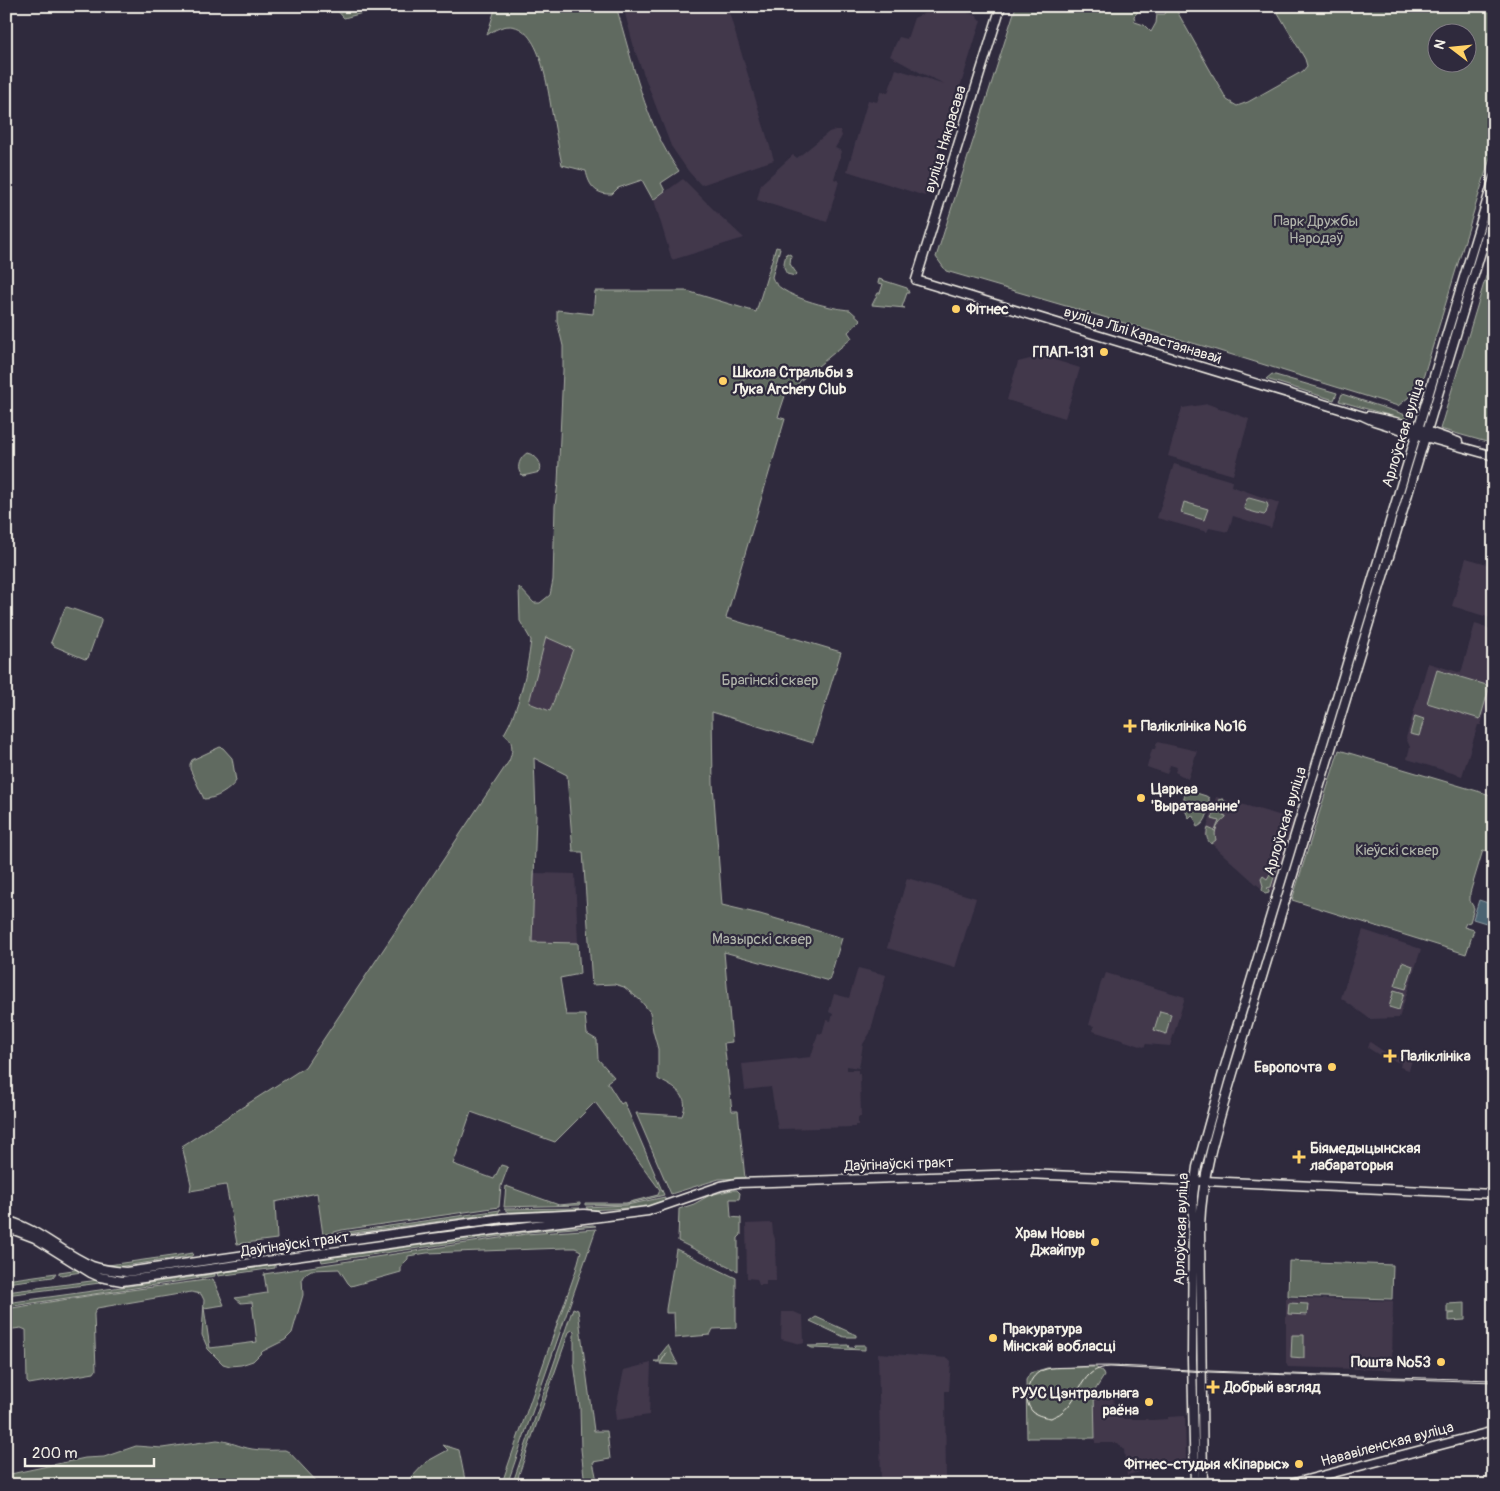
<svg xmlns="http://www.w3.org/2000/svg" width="1500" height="1491" font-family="Pangolin,sans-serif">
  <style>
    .built { fill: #42384c }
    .green { fill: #606b60; stroke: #aaaea4; fill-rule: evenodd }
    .water { fill: #4b6472; stroke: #8f9ca1 }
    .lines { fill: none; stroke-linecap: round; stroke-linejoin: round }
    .secondary-casing { stroke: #f4f1e8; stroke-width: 11 }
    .primary-casing { stroke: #f4f1e8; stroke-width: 11 }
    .secondary { stroke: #2f2a3d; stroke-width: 8 }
    .primary { stroke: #2f2a3d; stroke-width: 8 }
    .tram { stroke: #f4f1e8; stroke-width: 1 }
    .poi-dot { fill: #ffd166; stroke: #2f2a3d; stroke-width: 2 }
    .labels { text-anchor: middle; stroke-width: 4.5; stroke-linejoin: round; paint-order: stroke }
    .street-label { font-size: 15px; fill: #f4f1e8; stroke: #2f2a3d }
    .park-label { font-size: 15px; fill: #b1b5ab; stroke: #2f2a3d }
    .poi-label { font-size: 15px; font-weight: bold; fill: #f4f1e8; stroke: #2f2a3d; text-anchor: start }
  </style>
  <rect width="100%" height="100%" fill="#2f2a3d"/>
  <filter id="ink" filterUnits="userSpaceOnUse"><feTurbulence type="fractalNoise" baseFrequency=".02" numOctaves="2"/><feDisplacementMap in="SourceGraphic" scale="10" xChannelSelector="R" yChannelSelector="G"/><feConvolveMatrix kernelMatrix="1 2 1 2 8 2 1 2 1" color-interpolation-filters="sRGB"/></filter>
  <g filter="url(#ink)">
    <path class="built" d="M623 6H727L774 160 701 185 689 172 671 146 635 51Z
      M930 7 947 13 950 7 978 16 977 19 981 20 961 84 956 91 925 196 847 171 868 100 877 102 881 91 888 93 896 69 945 84 921 73 890 56 899 37 907 39 914 18 923 14Z
      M835 130H840L842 136 835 148 842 151 834 179 839 181 827 222 757 200 761 184 793 155 797 158 829 132Z
      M683 179 717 213 744 238 672 260 654 200Z
      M1042 356 1080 368 1065 418 1007 400 1018 362Z
      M1208 404 1249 419 1233 475 1168 456 1182 408Z
      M1174 464 1232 481 1231 486 1279 503 1271 528 1233 516 1228 532 1209 528 1207 532 1157 518Z
      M1466 558 1494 566V619L1452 606Z
      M1475 624 1494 630V681L1481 725H1478L1462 776 1407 759 1410 747 1406 738 1428 663 1461 673Z
      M546 637 573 649 550 711 529 703Z
      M1157 742 1197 751 1188 779 1175 772 1177 767 1170 765 1167 774 1147 767 1152 749H1155Z
      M1216 797 1296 820 1274 892 1265 891 1256 884 1214 846 1205 835Z
      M534 873 575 874 578 943 532 942Z
      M907 878 976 898 955 968 887 948Z
      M1363 930 1421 949 1399 1018 1370 1019 1341 998Z
      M858 968 886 975 870 1033 863 1044 859 1068 847 1066V1070H858V1073L860 1074 861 1117H858V1125H855V1127L778 1129 771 1087 745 1090 742 1064 811 1057 818 1033 822 1034 826 1020 831 1021 833 1014 829 1012 834 994 849 998Z
      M1106 973 1185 997 1170 1046 1146 1044 1144 1047 1093 1031 1094 1026 1089 1025 1102 979H1104Z
      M1370 1042 1383 1051 1396 1056H1400L1403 1050 1414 1053 1409 1070 1400 1067 1401 1063 1389 1059 1388 1061 1380 1058 1381 1056 1368 1048Z
      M772 1223 773 1233 775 1239 776 1281H766V1285H759L757 1279 747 1278 746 1224Z
      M1286 1298 1393 1301 1392 1370 1288 1367 1286 1363Z
      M782 1312H794L803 1316 804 1343 801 1344 781 1339Z
      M878 1353 948 1358 951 1361 949 1391H945L946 1485H877V1482H881Z
      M651 1363 649 1415 616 1420 615 1412 624 1370Z
      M1094 1392H1113L1114 1407 1122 1419H1147L1148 1420H1153L1168 1419V1417L1185 1416 1186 1461 1127 1475 1124 1450 1118 1443H1095Z"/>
    <path class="green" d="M333 6H379L374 10 344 18Z
      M496 6H616C632 60 646 126 679 171L661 183 665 191 653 200 642 180 618 188 612 194C596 195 589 186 586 171L562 165C558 146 555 127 551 107 546 77 535 0 487 35Z
      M1016 6H1139L1137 13 1134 16 1135 22 1144 25 1151 32 1156 23 1157 14H1165L1167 9 1166 6H1174L1227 100 1237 106 1248 102 1303 71 1307 66 1305 59 1274 6H1494V145L1420 388 1398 406 1213 349 946 271 936 257ZM1468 32V62H1438V32Z
      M776 247 780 248 772 277C777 296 832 309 850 310L861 320 848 332 852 338 800 381 792 395 786 393 778 417 785 419 726 618 841 652 813 743 712 712 713 784 722 905 760 914 842 938 829 981 724 952 732 1042 724 1043 732 1111H738L745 1178 719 1179 671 1194 636 1113 682 1116C691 1094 674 1088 658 1079V1049L653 1031 650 1012 640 1000 624 987 614 984 592 985 583 852H573L567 775 534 758 536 815 532 942 578 943 580 974 560 978 566 1015H585L587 1034 597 1040 598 1059 614 1077 607 1082 621 1104 624 1102 664 1195 627 1204 585 1205V1203H626L658 1195 660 1190 595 1102 555 1142 471 1112 453 1164 494 1179 501 1165 508 1167 501 1186 499 1207 342 1230 323 1235 317 1193 275 1202 277 1239 237 1244 226 1185 190 1191 191 1184 182 1146 305 1067 509 761C513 751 514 740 504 734 519 710 528 668 531 640L520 621 519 587 534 603H540L550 595 553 580 555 506 558 483 563 370V346L557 321V310L593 314 595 291H687L756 312ZM546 637 573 649 550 711 529 703Z
      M1494 250V444L1440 429Z
      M787 253 791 255 790 264 797 274 795 276 787 274C782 267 784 260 787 253Z
      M879 279 907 288 909 293H907L902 307 905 308 872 305 878 293H880L883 284 878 283Z
      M1272 374 1337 393 1334 400 1266 379Z
      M1342 394 1409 416V421L1339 401Z
      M527 453C536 455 543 463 540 472L523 476C515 470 519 458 527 453Z
      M1249 498 1267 503 1268 506 1266 513 1264 515 1246 510 1244 507 1247 499Z
      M1184 502 1208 509 1204 520 1181 513Z
      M67 607 101 619V622L88 658 85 659 54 646 51 642 65 608Z
      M1437 670 1490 686 1480 719 1427 703Z
      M1415 716 1424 719 1419 736 1410 734Z
      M220 747 223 748 232 758 236 781C230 790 216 799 204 799L190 769V764L192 760Z
      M1339 750 1494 796V853L1483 850 1470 893V901L1474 908 1470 922 1466 923 1464 927 1474 930 1466 954 1292 900Z
      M1187 790 1206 796 1209 798C1210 808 1207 824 1197 827L1196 825 1197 823 1192 815 1189 818C1184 810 1181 798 1187 790Z
      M1223 799 1229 805H1226L1223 815 1226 816V817C1218 824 1213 830 1216 840L1211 844C1206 839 1206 835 1208 828L1215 831 1219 821 1212 819 1215 811 1218 813 1221 804 1218 800Z
      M1278 861H1279L1271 887 1267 888 1269 890V893L1265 894 1262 890 1263 886 1261 879 1263 876 1267 879Z
      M1402 962 1413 966 1406 989 1395 986Z
      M1394 990 1404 993 1399 1010 1389 1007Z
      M1160 1011 1171 1014 1166 1034 1154 1030Z
      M506 1186 559 1205 580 1203V1205L504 1207Z
      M732 1190H737L740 1193 739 1199H730V1201L731 1217 741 1218V1235L738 1238V1271L678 1241 679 1209 694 1204 710 1195Z
      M665 1197 664 1203 646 1207 588 1210 586 1207 627 1205Z
      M580 1208 577 1210 508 1212 504 1209Z
      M500 1210 498 1213 325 1237 340 1233Z
      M582 1218 500 1225 279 1257 278 1254 496 1222Z
      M593 1225 596 1226 529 1232 322 1262 321 1259 515 1232Z
      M596 1229 509 1479 507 1478 509 1480 507 1485H502L504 1477 576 1270 581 1251 575 1248H565L427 1253 408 1256V1259L401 1266V1272L351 1286 348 1283 339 1269 311 1270 305 1274 302 1278 303 1295 292 1333 285 1340 263 1351 253 1361 241 1365 230 1366 223 1364 208 1349 202 1335 204 1300 201 1294 191 1292 97 1308 94 1314 96 1370 94 1373 29 1384 27 1382 26 1330 21 1328 6 1330V1309L93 1295 213 1279 224 1305 204 1308 210 1348 257 1342 252 1302 241 1303 235 1298 267 1293 264 1274 526 1234Z
      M676 1249 736 1278V1328L713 1329 710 1335 675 1338 674 1313H666V1309Z
      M193 1253 192 1256 61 1275 59 1274V1272Z
      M1289 1261 1393 1265 1392 1299 1288 1296Z
      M275 1265V1268L218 1276 217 1273Z
      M56 1273 53 1277 6 1283V1280Z
      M153 1273 115 1279 100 1283 6 1295V1292Z
      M215 1274V1276L6 1307V1303Z
      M1289 1303 1308 1304 1307 1315 1288 1314Z
      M1465 1303V1320L1449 1321V1314L1455 1313H1447V1304Z
      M573 1308 578 1310 594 1431H607L610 1459 593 1462 598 1485H585L581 1449 580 1408 574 1363V1332L572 1330 569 1332 519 1474 517 1485H512Z
      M816 1317 856 1335V1337H844L810 1321Z
      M1292 1335H1304V1358L1291 1357Z
      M668 1345 678 1365 660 1364 667 1352 661 1362H655L654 1361H659L660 1355Z
      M848 1345 849 1348H854L855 1345H865V1350L812 1348 808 1346Z
      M1095 1367 1102 1371 1104 1376 1094 1392 1095 1438H1027L1026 1380 1030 1373 1047 1368Z
      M217 1440C229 1441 240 1447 252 1449 263 1451 274 1450 285 1450L289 1452 320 1485H6V1475L85 1458 104 1457 136 1446 162 1448Z
      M443 1445 459 1450 466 1485H413L411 1478 426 1462 448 1450Z"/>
    <path class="water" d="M1479 900 1491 904 1486 923 1473 919Z"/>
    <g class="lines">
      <defs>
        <path id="secondary" d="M1001 6 916 280 1363 416 1374 421 1425 437 1494 456
          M1368 416 1409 425 1458 442
          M1204 1181 1494 1194
          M1287 1485 1494 1431"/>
        <path id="primary" d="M6 1220C38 1229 62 1253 92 1266 103 1270 114 1271 126 1272L503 1218 584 1214 595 1215
          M6 1227 35 1238 91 1273 100 1277 122 1281 432 1238 648 1211 721 1186 737 1183 1025 1174 1199 1181
          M1195 1485 1192 1359 1193 1196 1197 1167 1223 1073 1494 178
          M1203 1485 1200 1226C1202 1172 1218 1124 1233 1073L1494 209"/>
      </defs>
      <use href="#secondary" class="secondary-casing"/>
      <use href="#primary" class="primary-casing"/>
      <use href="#secondary" class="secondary"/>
      <use href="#primary" class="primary"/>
      <path class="tram" d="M1494 1380C1399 1377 1304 1375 1209 1371 1164 1369 1118 1364 1073 1367 1062 1368 1049 1366 1039 1372 1027 1380 1022 1401 1033 1412 1038 1416 1045 1417 1051 1418 1054 1416 1059 1415 1062 1412 1082 1397 1079 1368 1110 1367L1208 1372 1494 1382"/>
    </g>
  </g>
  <g class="poi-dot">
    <circle cx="956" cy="309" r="5"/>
    <circle cx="1104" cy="352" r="5"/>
    <circle cx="723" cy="381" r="5"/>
    <path d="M1127.5 718.5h5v5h5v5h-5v5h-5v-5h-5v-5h5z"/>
    <circle cx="1141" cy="798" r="5"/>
    <path d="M1387.5 1048.5h5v5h5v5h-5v5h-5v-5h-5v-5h5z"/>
    <circle cx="1332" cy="1067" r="5"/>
    <path d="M1296.5 1149.5h5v5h5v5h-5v5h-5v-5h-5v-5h5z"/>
    <circle cx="1095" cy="1242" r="5"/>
    <circle cx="993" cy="1338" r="5"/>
    <circle cx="1441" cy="1362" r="5"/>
    <path d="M1210.5 1379.5h5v5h5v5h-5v5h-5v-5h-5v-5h5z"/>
    <circle cx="1149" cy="1402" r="5"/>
    <circle cx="1299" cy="1464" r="5"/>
  </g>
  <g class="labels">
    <g class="street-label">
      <text transform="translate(945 139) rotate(-73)" y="5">вуліца Някрасава</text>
      <text transform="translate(1143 335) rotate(17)" y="5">вуліца Лілі Карастаянавай</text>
      <text transform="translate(1403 433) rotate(-73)" y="5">Арлоўская вуліца</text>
      <text transform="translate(1285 821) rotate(-73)" y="5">Арлоўская вуліца</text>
      <text transform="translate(899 1164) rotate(-2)" y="5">Даўгінаўскі тракт</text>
      <text transform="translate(1181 1229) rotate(-88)" y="5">Арлоўская вуліца</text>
      <text transform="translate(295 1244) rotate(-8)" y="5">Даўгінаўскі тракт</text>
      <text transform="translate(1387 1444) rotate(-15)" y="5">Нававіленская вуліца</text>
    </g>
    <g class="park-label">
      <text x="1316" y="226">Парк Дружбы<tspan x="1316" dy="17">Народаў</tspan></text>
      <text x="770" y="685">Брагінскі сквер</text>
      <text x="1397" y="855">Кіеўскі сквер</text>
      <text x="762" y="944">Мазырскі сквер</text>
    </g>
    <g class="poi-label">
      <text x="966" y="314">Фітнес</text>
      <text x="1094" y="357" text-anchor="end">ГПАП-131</text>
      <text x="733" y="377">Школа Стральбы з<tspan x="733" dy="17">Лука Archery Club</tspan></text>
      <text x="1141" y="731">Паліклініка №16</text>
      <text x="1151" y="794">Царква<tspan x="1151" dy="17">'Выратаванне'</tspan></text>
      <text x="1401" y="1061">Паліклініка</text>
      <text x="1322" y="1072" text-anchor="end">Европочта</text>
      <text x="1310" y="1153">Біямедыцынская<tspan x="1310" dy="17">лабараторыя</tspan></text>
      <text x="1085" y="1238" text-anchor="end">Храм Новы<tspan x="1085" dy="17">Джайпур</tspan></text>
      <text x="1003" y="1334">Пракуратура<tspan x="1003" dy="17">Мінскай вобласці</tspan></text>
      <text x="1431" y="1367" text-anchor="end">Пошта №53</text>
      <text x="1224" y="1392">Добрый взгляд</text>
      <text x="1139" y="1398" text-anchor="end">РУУС Цэнтральнага<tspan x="1139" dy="17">раёна</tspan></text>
      <text x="1289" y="1469" text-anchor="end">Фітнес-студыя «Кіпарыс»</text>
    </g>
  </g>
  <rect width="1500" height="1491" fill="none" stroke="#2f2a3d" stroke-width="25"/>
  <rect x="12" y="12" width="1475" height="1466" fill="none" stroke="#f4f1e8" stroke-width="2" filter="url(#ink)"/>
  <g transform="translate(1452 48) rotate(286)"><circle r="24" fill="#2f2a3d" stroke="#7e7a81"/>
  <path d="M0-4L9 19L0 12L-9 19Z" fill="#ffd166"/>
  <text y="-8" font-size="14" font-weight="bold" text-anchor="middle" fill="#f4f1e8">N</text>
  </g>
  <path d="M25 1458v8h129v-8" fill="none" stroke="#f4f1e8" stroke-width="2.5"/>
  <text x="32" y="1458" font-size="15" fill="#f4f1e8" stroke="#2f2a3d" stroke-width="4" paint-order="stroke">200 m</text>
</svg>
